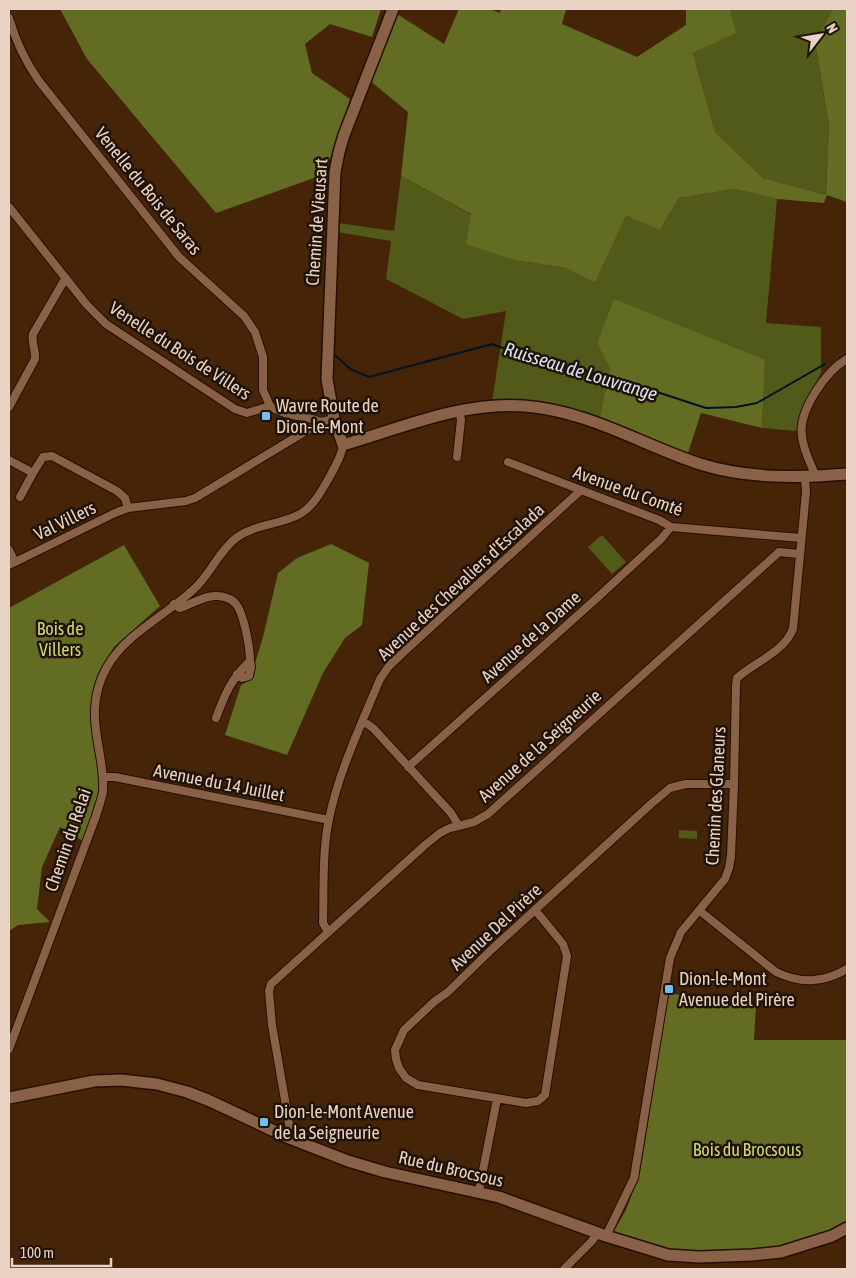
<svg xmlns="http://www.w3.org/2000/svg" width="856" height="1278" font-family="'Asap Condensed',sans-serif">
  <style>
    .green { fill: #525a1a }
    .forest { fill: #636c23 }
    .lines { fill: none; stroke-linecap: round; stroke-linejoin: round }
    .stream { stroke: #001420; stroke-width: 2 }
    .street-casing { stroke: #270e00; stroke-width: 10 }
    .secondary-casing { stroke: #270e00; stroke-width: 14 }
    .street { stroke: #886146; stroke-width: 8 }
    .secondary { stroke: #886146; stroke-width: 11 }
    .poi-dot { fill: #6ec2f3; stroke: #211207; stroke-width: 2 }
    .labels { text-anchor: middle; stroke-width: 5; stroke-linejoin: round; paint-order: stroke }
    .street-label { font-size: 18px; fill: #e9d3c4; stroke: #211207 }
    .poi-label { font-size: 18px; fill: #e9d3c4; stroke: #211207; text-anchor: start }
    .park-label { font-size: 18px; fill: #cbda75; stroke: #211207 }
    .water-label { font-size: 19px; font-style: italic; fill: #d3e5f1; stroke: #211207 }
  </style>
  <rect width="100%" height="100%" fill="#462407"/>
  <path class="green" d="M730 9H833L815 44 829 125 826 195 763 178 715 132 693 53 735 33Z
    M401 176 472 215 466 243 514 260 566 268 595 283 626 216 660 230 679 198 735 189 777 199 766 323 821 327V373L804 405 797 431 762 428 765 360 597 344 610 368 600 417 553 405 492 402 506 311 463 319 386 279 391 241 337 232 338 223 394 231Z
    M602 535 626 562 612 574 588 547Z
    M679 830 697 831V839L679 838Z"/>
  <path class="forest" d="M60 9H381L372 37 330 24 305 44 312 73 350 99 325 174 216 213 87 59Z
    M459 9H489L500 13 501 9H566L562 24 637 57 686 25V9H730L736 33 693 53 715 132 763 178 826 195 829 125 815 43 833 9H847V202L827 195 824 203 777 199 735 189 679 198 660 230 626 216 595 283 566 268 514 260 466 244 471 214 401 176 408 112 369 80 394 12 444 44Z
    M614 299 765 360 762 428 701 413 687 456 600 417 610 368 597 344Z
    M331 544 369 563 362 625 345 638 323 673 287 755 225 735 241 685 250 680 263 637 278 573 297 558Z
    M124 545 160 606 114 647 97 676 90 711 99 768 98 795 83 841 60 827 42 867 37 909 50 922 18 925 9 931V608Z
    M669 993 756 1007 754 1040H847V1222C801 1247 747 1254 695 1252 687 1252 677 1253 668 1251 650 1246 632 1238 614 1231L626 1210 640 1173Z"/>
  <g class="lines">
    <path class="stream" d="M335 355 350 369 369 377 492 344 529 357 608 376 706 408 736 407 757 403 825 364
      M840 358 847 354"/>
    <defs>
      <path id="street" d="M9 18C16 42 25 61 39 81L179 257 244 316 255 332 263 357V390L270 406
        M9 207 87 305 106 324 235 409 247 413 270 406
        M270 406C285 417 305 415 321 422
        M9 407 35 359C36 349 31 344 33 334L65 279
        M457 457 461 420 459 410
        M9 460 33 473 43 457 52 456 117 491 125 498 128 508
        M508 462 659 520 671 527 801 538
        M816 477C811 464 803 450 802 436 798 411 826 371 847 359
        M20 497 33 473
        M9 550 15 562
        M9 565 115 513 128 508 186 501 195 498 321 422 334 419
        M174 604 179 608 183 607C193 603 207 595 217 596 223 596 232 599 235 603 244 612 250 649 250 661 231 679 225 694 216 718
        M237 674 242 678 249 676 251 667 250 661
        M363 721 373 728 451 813 459 826
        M408 767 597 598 661 539 671 527
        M103 777H115L329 820
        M536 911 563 944 567 956 545 1095 538 1101 526 1103 418 1085 406 1078 399 1068 396 1059 395 1050 404 1030 435 1001 448 992 491 950 651 804 670 788 686 784H734
        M700 911 776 972C801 984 823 983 847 969
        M328 932 323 923C324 889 322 852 329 819 339 771 361 725 380 679L389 666 408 648 580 491
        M9 1049 96 816C98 808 102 799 103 791 105 763 93 736 95 708 99 645 152 627 193 590 210 575 218 552 236 538 255 524 280 525 300 514 314 506 322 490 330 476 335 466 342 456 343 445
        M289 1138 290 1129 272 1025 269 991 271 984 425 845 440 833 450 828 474 822 488 814 779 552 799 554
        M479 1191 497 1099
        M606 1236 634 1178 670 958 681 932 715 891 725 879 729 868 731 856 734 784 736 686 737 678C755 662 784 652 793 629L806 492 805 477
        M564 1269 592 1241 598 1232"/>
      <path id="secondary" d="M393 9 344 135 339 152 335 172 327 379 334 419 343 445C401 428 463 401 524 406 589 411 640 444 700 464 748 479 798 478 847 474
        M9 1098 94 1081 121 1080 157 1084 187 1092 208 1100 289 1138 348 1161 385 1172 499 1197 606 1236 668 1255 699 1257 753 1255 781 1252 832 1236 847 1228"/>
    </defs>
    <use href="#street" class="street-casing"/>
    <use href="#secondary" class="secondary-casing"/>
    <use href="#street" class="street"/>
    <use href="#secondary" class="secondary"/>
  </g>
  <g class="poi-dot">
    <rect x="261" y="411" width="10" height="10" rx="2.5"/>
    <rect x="664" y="984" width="10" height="10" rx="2.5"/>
    <rect x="259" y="1117" width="10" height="10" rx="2.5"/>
  </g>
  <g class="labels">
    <g class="street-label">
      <text transform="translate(148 191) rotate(51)" y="6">Venelle du Bois de Saras</text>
      <text transform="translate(317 222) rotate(-86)" y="6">Chemin de Vieusart</text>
      <text transform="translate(180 351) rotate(33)" y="6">Venelle du Bois de Villers</text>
      <text transform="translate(628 491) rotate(20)" y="6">Avenue du Comté</text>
      <text transform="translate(65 521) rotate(-26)" y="6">Val Villers</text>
      <text transform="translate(461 582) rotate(-43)" y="6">Avenue des Chevaliers d'Escalada</text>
      <text transform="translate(531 637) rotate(-42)" y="6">Avenue de la Dame</text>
      <text transform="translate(540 746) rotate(-42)" y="6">Avenue de la Seigneurie</text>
      <text transform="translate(219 783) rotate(11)" y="6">Avenue du 14 Juillet</text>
      <text transform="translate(716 796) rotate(-87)" y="6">Chemin des Glaneurs</text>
      <text transform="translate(68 840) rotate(-71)" y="6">Chemin du Relai</text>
      <text transform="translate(496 927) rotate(-43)" y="6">Avenue Del Pirère</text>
      <text transform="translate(451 1169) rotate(13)" y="6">Rue du Brocsous</text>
    </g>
    <g class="poi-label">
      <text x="276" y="412">Wavre Route de<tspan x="276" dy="21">Dion-le-Mont</tspan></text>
      <text x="679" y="985">Dion-le-Mont<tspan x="679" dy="21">Avenue del Pirère</tspan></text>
      <text x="274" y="1118">Dion-le-Mont Avenue<tspan x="274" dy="21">de la Seigneurie</tspan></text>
    </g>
    <g class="park-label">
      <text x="60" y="635">Bois de<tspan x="60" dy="21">Villers</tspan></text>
      <text x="747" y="1156">Bois du Brocsous</text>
    </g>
    <g class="water-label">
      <text transform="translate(581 371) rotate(17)" y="7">Ruisseau de Louvrange</text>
    </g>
  </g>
  <rect width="856" height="1278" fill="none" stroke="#e9d3c4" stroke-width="20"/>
  <g transform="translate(821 35) rotate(59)" stroke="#211207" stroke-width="4" paint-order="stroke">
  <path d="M0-4L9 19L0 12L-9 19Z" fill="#e9d3c4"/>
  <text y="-8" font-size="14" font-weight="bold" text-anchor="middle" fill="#e9d3c4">N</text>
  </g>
  <path d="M12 1258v8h99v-8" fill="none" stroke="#e9d3c4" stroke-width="2.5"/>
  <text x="20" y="1258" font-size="15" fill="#e9d3c4" stroke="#211207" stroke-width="4" paint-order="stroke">100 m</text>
</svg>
